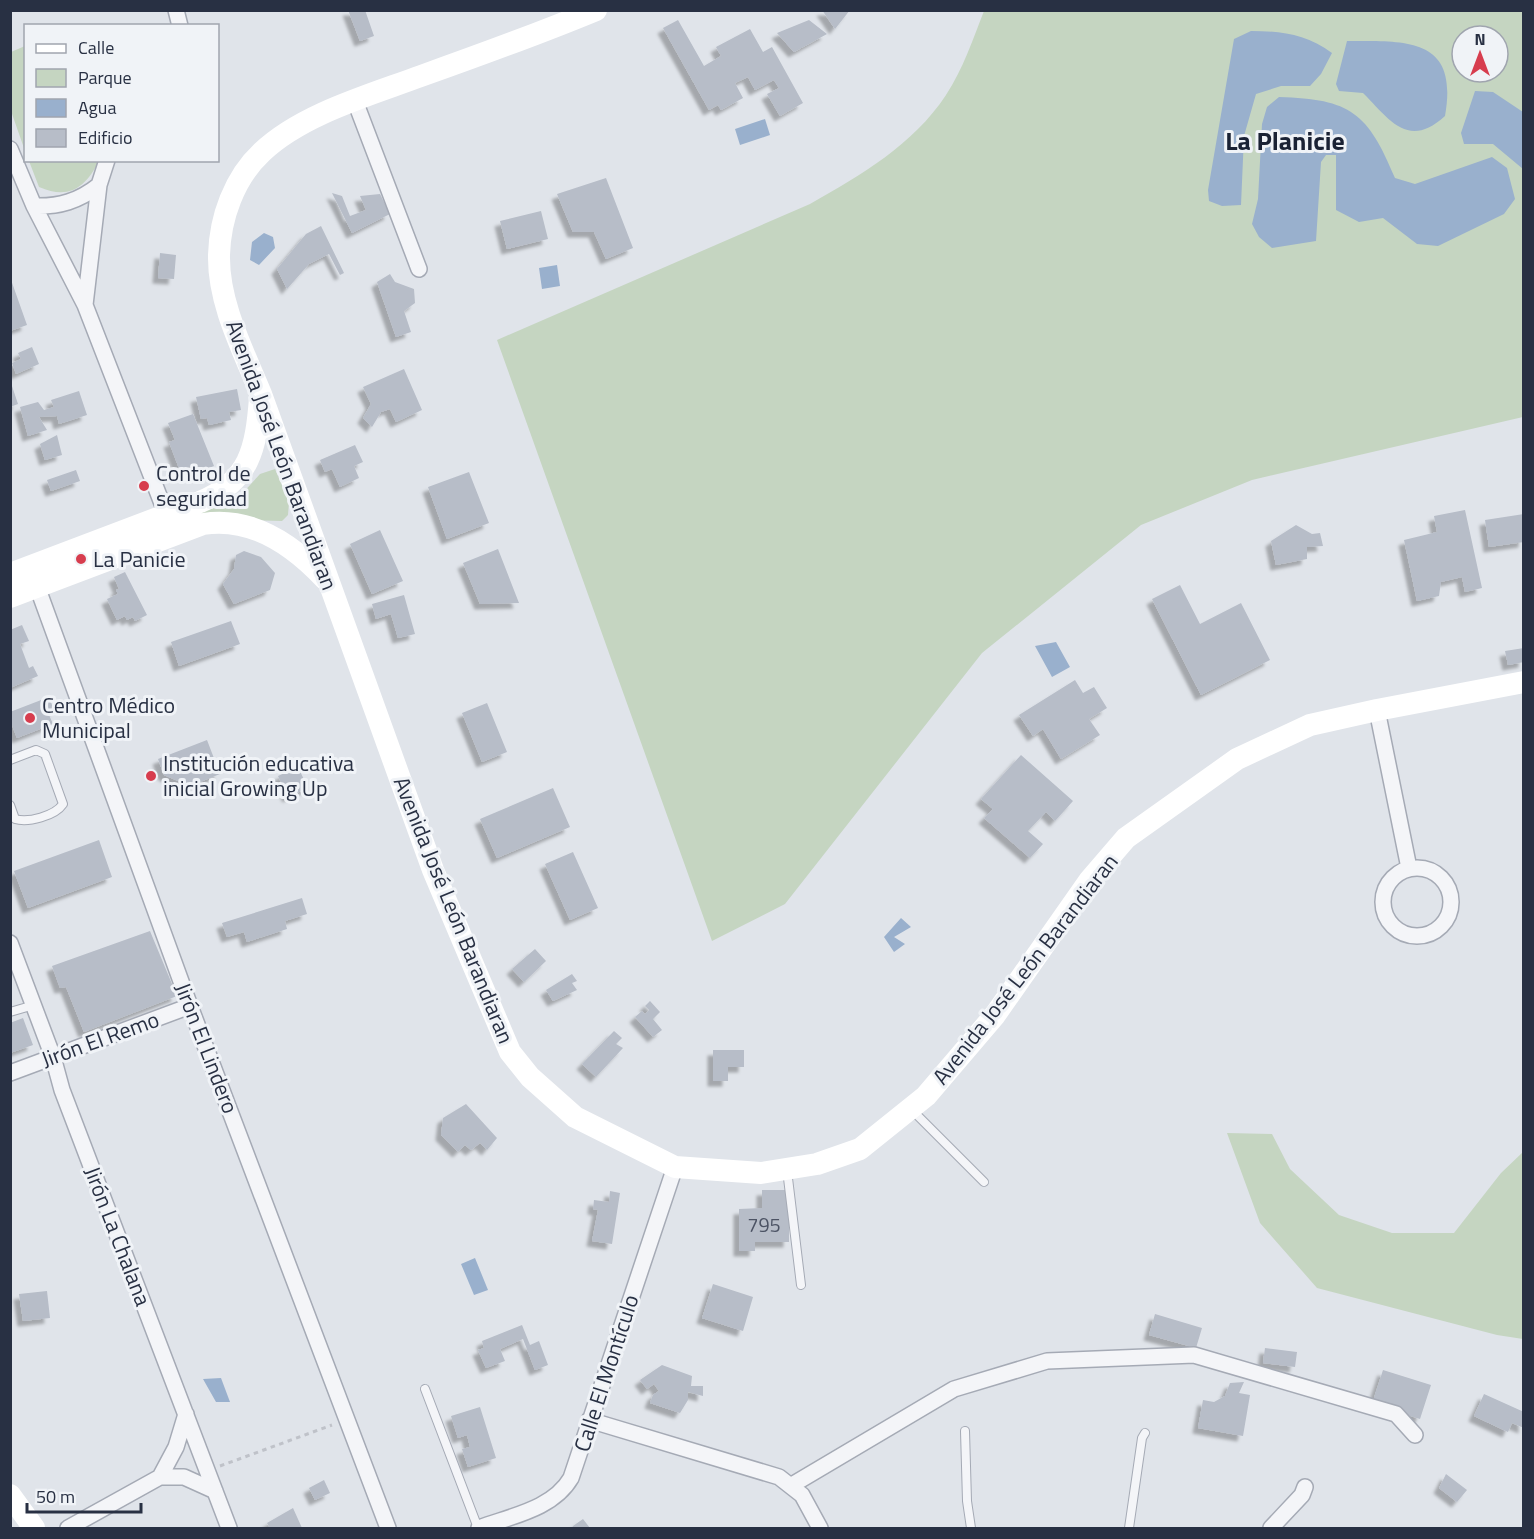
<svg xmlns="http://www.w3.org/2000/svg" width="1534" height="1539" font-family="'Titillium Web',sans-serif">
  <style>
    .green { fill: #c5d5c1; fill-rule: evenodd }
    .water { fill: #99b0cd }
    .building { fill: #b7bdc8; filter: url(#shadow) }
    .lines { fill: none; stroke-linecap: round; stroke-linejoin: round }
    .lane-casing { stroke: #a5aab5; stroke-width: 10 }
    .street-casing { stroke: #a5aab5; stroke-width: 18 }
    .path { stroke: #bfc2c9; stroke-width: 3; stroke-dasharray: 4.5 4.5; stroke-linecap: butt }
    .lane { stroke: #f4f5f8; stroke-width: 8 }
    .street { stroke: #f4f5f8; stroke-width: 15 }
    .secondary { stroke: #fff; stroke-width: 22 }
    .poi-dot { fill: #d73d4e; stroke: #f0f3f7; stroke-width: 2 }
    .labels { text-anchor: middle; stroke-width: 6; stroke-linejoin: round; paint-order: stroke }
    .number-label { font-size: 20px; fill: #4c5364 }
    .street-label { font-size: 22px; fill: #283043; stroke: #f0f3f7 }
    .poi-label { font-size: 22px; fill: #283043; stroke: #f0f3f7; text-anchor: start }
    .quarter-label { font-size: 26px; font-weight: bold; fill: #1a2234; stroke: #f0f3f7 }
  </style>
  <defs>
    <filter id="shadow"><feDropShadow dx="-5.5" dy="5.5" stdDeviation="1.5" flood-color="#0004"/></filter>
  </defs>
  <rect width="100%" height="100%" fill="#e0e4ea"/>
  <path class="green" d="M984 11H1523V417L1252 480 1141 525 982 653 785 904 712 941 497 340 810 204C861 175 913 145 946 95 963 69 973 39 984 11ZM1462 36H1498V72H1462Z
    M25 46V151L11 111V52Z
    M29 161H99C85 188 69 200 39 187Z
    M275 469 289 502 288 515 282 521 178 518 239 497 260 474Z
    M1227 1133 1272 1134 1290 1169 1339 1215 1392 1233H1454L1501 1173 1523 1152V1339L1497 1335 1317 1288 1260 1223Z"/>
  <path class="water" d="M1251 31C1282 31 1306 34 1332 53L1321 74 1310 86H1281L1256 94 1244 136 1241 205 1222 206 1209 201 1208 190 1234 39Z
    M1347 41C1407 41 1459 37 1445 116 1408 150 1389 119 1363 93L1339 91 1336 84Z
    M1475 91 1493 92 1523 112V169L1493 144H1464L1461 133Z
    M1279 97C1351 99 1368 113 1395 178L1415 184 1492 157 1507 168 1515 199 1504 214 1438 246 1417 244 1383 218 1359 222 1336 210V155H1326L1321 162 1316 241 1272 248 1259 237 1252 224 1258 199 1262 124 1267 107Z
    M765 119 770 135 740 145 735 129Z
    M264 233 273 237 275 248 259 265 250 260 252 242Z
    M557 265 560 286 542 289 539 268Z
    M1056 642 1070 667 1052 677 1035 646Z
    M901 918 911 927 894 937 905 944 894 952 884 937Z
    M475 1258 488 1290 474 1295 461 1264Z
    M221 1378 230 1402H216L203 1379Z"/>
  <path class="building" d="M348 10H365L374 36 360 41Z
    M822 10H850L835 29Z
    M678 20 704 66 721 56 716 47 750 29 763 52 772 47 803 103 780 116 767 94 779 88 774 80 755 90 748 77 735 83 743 98 721 110 718 105 709 110 663 28Z
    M809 20 827 34 794 52 777 33Z
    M606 178 633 248 606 259 594 232H573L557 194Z
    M332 193 342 196 350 216 366 210 360 196 380 194 390 214 352 233Z
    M541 211 548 239 507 249 500 221Z
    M321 226 344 273 340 275 329 254 309 264 287 289 277 269 306 234Z
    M160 253 176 255 174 279 158 278Z
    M390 274 395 282 414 289 415 303 404 311 411 332 396 337 377 282Z
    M10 277 27 325 10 331Z
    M32 347 39 364 16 374 12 363 21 359 18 353Z
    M404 369 422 410 396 422 390 409 381 412 372 427 363 418 371 404 363 387Z
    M11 383 18 404 10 407V384Z
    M237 389 241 410 229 412 231 420 209 425 207 418 201 419 196 397Z
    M79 391 87 415 59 424 57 416 39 417 47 430 28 436 20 407 38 402 44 410 54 407 51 400Z
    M193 414 214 466 201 471 197 464 180 471 169 442 175 440 168 423Z
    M57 435 62 455 45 460 40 444Z
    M355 445 363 462 354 466 359 478 340 487 332 469 325 472 320 460Z
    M76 470 80 481 51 491 47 480Z
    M469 472 489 523 447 539 428 487Z
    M1465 510 1482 588 1465 592 1462 577 1441 582 1439 596 1417 601 1404 540 1437 532 1434 516Z
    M1524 514V542L1489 547 1485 520Z
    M1296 525 1312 534 1320 533 1323 546 1307 547V559L1276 565 1271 541Z
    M380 530 403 581 372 594 350 544Z
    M498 549 519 603 480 604 463 563Z
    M244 551 261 557 275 573 270 590 234 604 223 584 234 569 236 555Z
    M125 572 147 615 135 621 133 617 127 620 125 616 117 620 107 599 118 594 116 590 119 589 114 577Z
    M1180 585 1200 624 1241 603 1270 660 1201 695 1152 599Z
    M404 595 415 634 398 638 391 614 376 619 372 604Z
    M231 621 240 644 179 666 171 642Z
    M22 625 29 641 20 644 29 668 33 666 38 676 10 688V630Z
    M1524 648V662L1508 665 1505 651Z
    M1075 680 1083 693 1094 687 1107 708 1089 719 1100 735 1061 759 1043 729 1033 736 1019 715Z
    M49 697 55 713 49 715 53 724 17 738 10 720V712Z
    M487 703 507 752 482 762 462 713Z
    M207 740 220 774 190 786 164 775 158 759Z
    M1021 755 1073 801 1055 821 1046 812 1028 831 1043 844 1030 858 984 818 993 809 981 799Z
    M298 767 308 788 288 797 278 776Z
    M553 788 570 827 497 858 480 819Z
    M99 840 112 877 28 908 14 871Z
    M573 852 598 908 570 920 545 864Z
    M302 898 307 914 285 921 287 929 247 942 244 932 227 937 222 923Z
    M150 931 177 996 84 1032 66 987 60 988 52 966Z
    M535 949 546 961 524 982 512 969Z
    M572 974 577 981 572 983 577 990 553 1001 546 990Z
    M650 1001 660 1012 653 1019 662 1030 653 1037 635 1017 642 1011 645 1014 649 1010 645 1006Z
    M23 1018 33 1045 10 1053V1023Z
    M614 1031 622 1038 616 1044 623 1048 596 1077 582 1064Z
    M713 1050H744V1067H728V1081H713Z
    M466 1104 497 1138 487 1150 480 1143 471 1150 465 1145 458 1152 441 1135 443 1118Z
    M762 1190H789V1242H755V1251H739V1209L762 1208Z
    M610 1191 620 1193 612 1244 592 1241 598 1210 593 1209 594 1200 609 1202Z
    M713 1284 753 1297 743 1331 702 1318Z
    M47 1291 50 1318 23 1321 19 1294Z
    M1155 1314 1202 1328 1196 1348 1149 1335Z
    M522 1325 530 1345 539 1341 548 1365 535 1370 523 1339 500 1349 505 1361 486 1368 478 1350 484 1348 482 1341Z
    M1265 1348 1297 1352 1295 1367 1263 1363Z
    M662 1365 692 1376 691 1386H703V1396L688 1392V1400L680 1413 650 1403 653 1395 659 1391 654 1384 647 1389 640 1380Z
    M1383 1370 1431 1385 1420 1419 1372 1404Z
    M1244 1382 1239 1393 1250 1395 1243 1436 1198 1428 1203 1400 1214 1402 1225 1396 1230 1383Z
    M1484 1394 1524 1412V1428L1512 1423 1508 1432 1474 1416Z
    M480 1407 496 1458 468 1467 462 1449 470 1447 467 1435 458 1438 451 1416Z
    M1446 1474 1467 1490 1457 1502 1439 1488Z
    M324 1480 330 1493 315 1500 309 1488Z
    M293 1508 302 1528H270L267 1523Z
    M583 1519 590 1528H572L573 1526Z"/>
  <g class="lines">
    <defs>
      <path id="lane" d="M10 760 36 750 45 754 63 804C55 816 28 823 15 819L10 805
        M10 1012 34 1005
        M912 1110 984 1182
        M787 1170 801 1285
        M425 1389 478 1528
        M965 1431 967 1501 971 1528
        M1129 1528 1142 1438 1145 1433"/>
      <path id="street" d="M176 10 180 26
        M355 101 419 269
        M10 149 34 206 85 305 170 524
        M34 206C59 207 79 201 99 185
        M85 305 99 185 107 160
        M34 578 190 1006 388 1528
        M1377 710 1409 868
        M1383 902a34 34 0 1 1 68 0a34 34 0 1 1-68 0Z
        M10 943 53 1057 62 1090 229 1528
        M10 1073 190 1006
        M589 1420 779 1477 802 1495 820 1528
        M160 1477 176 1447 186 1414
        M792 1485 954 1389 1047 1361 1194 1355 1396 1414 1415 1435
        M68 1528 160 1477H184L215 1491
        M479 1528C511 1516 553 1509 571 1478L675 1167
        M1271 1528 1302 1495 1305 1487"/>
    </defs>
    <use href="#lane" class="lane-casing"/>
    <use href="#street" class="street-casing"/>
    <path class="path" d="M220 1466 332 1425"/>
    <use href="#lane" class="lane"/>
    <use href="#street" class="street"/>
    <path class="secondary" d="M596 10C538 34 480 55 421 76 370 95 302 114 262 152 234 178 220 218 219 255 218 303 243 350 261 394L433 870 510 1052 530 1077 575 1117 675 1167 761 1173 817 1164 860 1149 926 1096 995 1015 1089 881 1126 838 1237 759 1310 725 1377 710 1524 682
      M10 574 200 502C250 481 256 449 260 398
      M10 597 203 524C252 516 293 545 325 579
      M10 1495 34 1528"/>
  </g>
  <g class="poi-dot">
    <circle cx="144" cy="486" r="6"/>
    <circle cx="81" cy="559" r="6"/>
    <circle cx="30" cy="718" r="6"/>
    <circle cx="151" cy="776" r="6"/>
  </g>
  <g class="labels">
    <g class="number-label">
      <text x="764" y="1232">795</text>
    </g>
    <g class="street-label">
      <text transform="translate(282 455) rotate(70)" y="8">Avenida José León Barandiaran</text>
      <text transform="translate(454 910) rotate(68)" y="8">Avenida José León Barandiaran</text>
      <text transform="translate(1025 969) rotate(-52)" y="8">Avenida José León Barandiaran</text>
      <text transform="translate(100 1039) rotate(-20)" y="8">Jirón El Remo</text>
      <text transform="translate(207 1048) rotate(69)" y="8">Jirón El Lindero</text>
      <text transform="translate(118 1236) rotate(69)" y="8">Jirón La Chalana</text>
      <text transform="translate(606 1373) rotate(-72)" y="8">Calle El Montículo</text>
    </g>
    <g class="poi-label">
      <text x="156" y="481">Control de<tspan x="156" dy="25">seguridad</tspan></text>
      <text x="93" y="567">La Panicie</text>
      <text x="42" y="713">Centro Médico<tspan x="42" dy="25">Municipal</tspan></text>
      <text x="163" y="771">Institución educativa<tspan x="163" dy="25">inicial Growing Up</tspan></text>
    </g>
    <g class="quarter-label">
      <text x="1285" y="150">La Planicie</text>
    </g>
  </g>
  <rect width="1534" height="1539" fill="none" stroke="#283043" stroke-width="24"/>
  <rect x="24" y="24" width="195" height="138" fill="#f0f3f7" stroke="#a0a5af" stroke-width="1.5"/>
  <rect x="36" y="44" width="30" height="9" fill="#ffffff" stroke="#a0a5af" stroke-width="1.5"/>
  <text x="78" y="54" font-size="18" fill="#283043">Calle</text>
  <rect x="36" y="69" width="30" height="18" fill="#c5d5c1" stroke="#a0a5af" stroke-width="1.5"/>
  <text x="78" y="84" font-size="18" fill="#283043">Parque</text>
  <rect x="36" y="99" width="30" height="18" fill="#99b0cd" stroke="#a0a5af" stroke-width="1.5"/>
  <text x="78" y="114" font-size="18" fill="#283043">Agua</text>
  <rect x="36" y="129" width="30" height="18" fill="#b7bdc8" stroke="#a0a5af" stroke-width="1.5"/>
  <text x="78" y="144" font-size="18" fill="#283043">Edificio</text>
  <g transform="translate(1480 54)"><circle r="28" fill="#f0f3f7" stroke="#a0a5af" stroke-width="1.5"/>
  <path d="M0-4.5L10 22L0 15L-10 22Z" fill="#d73d4e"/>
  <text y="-9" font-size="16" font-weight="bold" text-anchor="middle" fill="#283043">N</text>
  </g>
  <path d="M27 1503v9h114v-9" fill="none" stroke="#283043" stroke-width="3"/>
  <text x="36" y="1503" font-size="18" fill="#283043" stroke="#f0f3f7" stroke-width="4.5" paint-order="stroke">50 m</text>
</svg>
